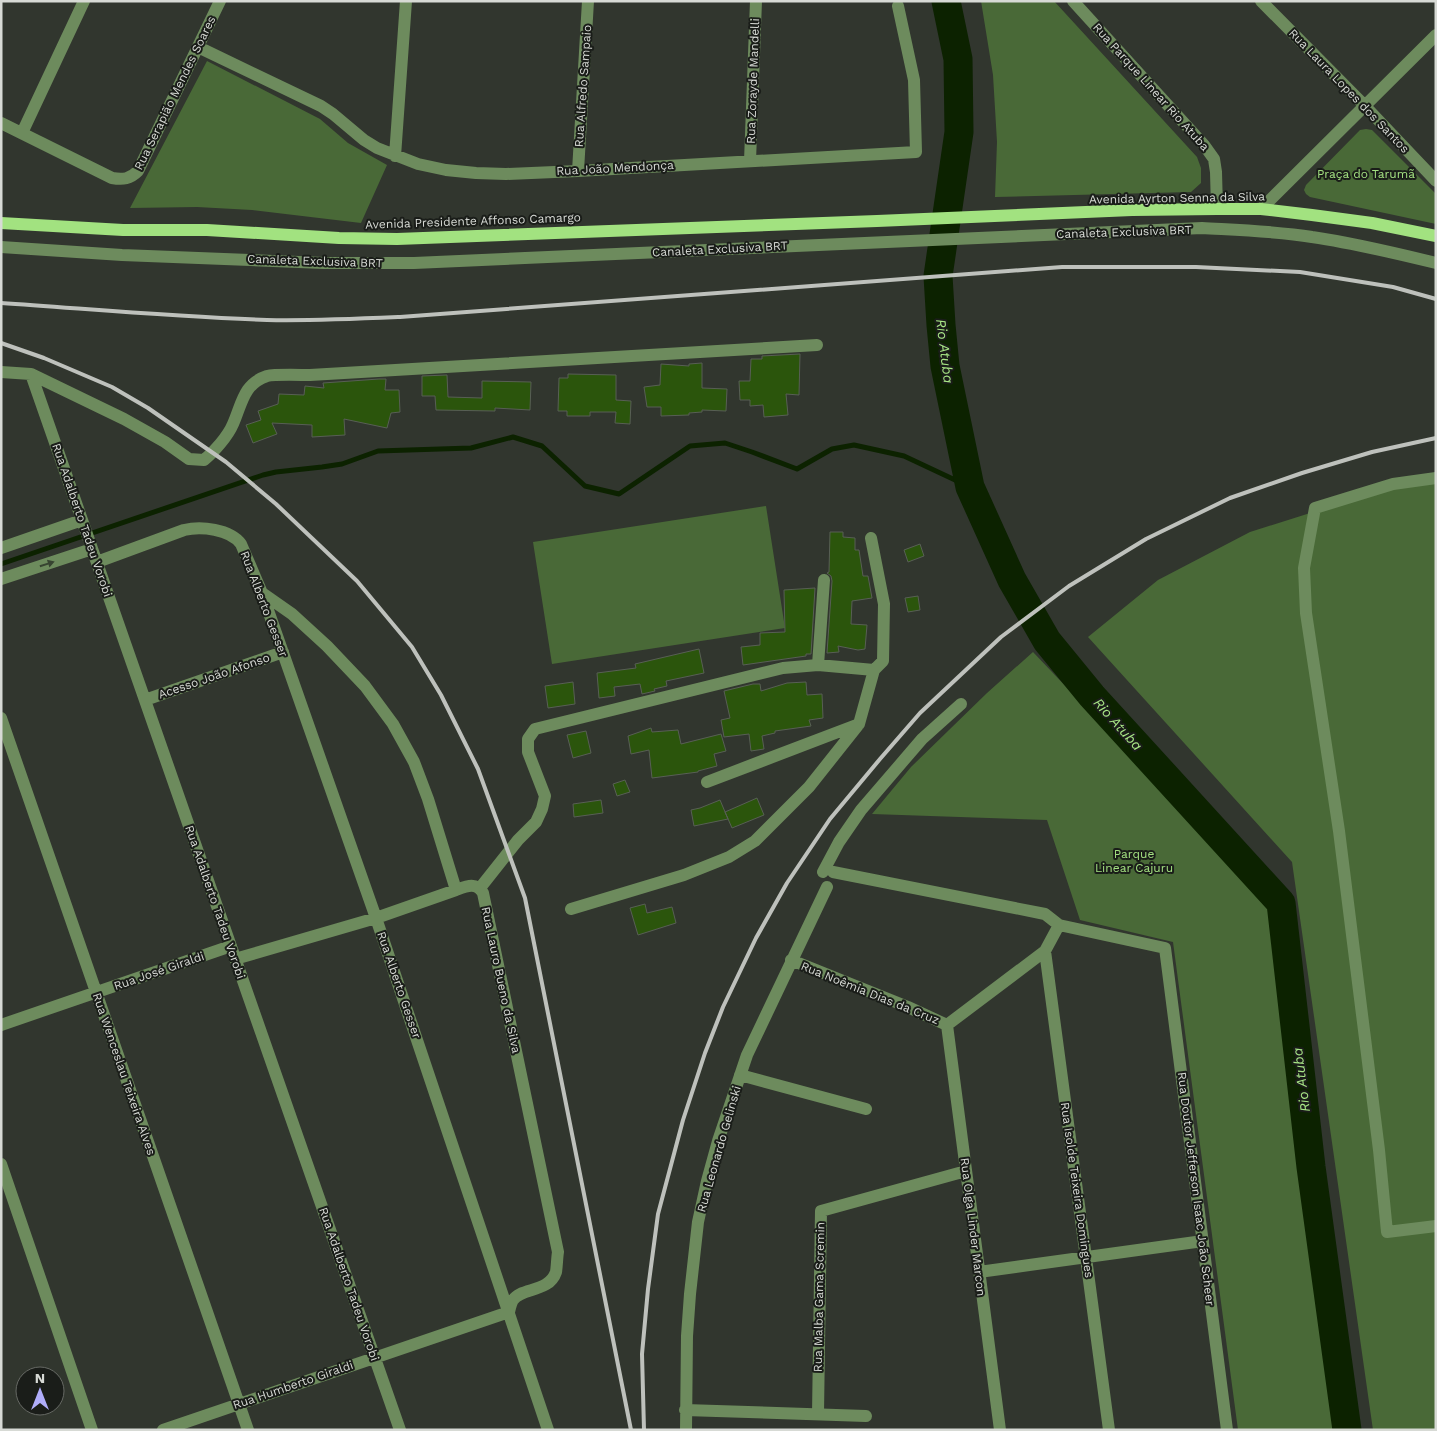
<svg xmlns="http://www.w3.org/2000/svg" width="1437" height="1431" font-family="'Work Sans',sans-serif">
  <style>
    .green { fill: #496937 }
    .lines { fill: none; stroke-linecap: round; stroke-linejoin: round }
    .stream { stroke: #0c2200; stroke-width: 5 }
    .river { stroke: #0c2200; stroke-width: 29 }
    .building { fill: #2b550c; stroke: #585f55 }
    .minor { stroke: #6d8b5d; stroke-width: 12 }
    .major { stroke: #a2e280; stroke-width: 12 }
    .rail { stroke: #bec1bc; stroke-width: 4 }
    .oneway { fill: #374431 }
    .labels { text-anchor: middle; stroke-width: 4; stroke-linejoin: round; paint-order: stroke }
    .street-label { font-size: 12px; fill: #d7dad5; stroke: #1a1d19 }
    .park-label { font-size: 12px; fill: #a3e081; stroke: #1a1d19 }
    .water-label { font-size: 14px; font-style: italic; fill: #a8e686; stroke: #1a1d19 }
  </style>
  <rect width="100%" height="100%" fill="#31362e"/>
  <path class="green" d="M981 1H1054L1197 157 1201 168V183L1191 192 995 197 997 142 993 75Z
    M207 61 320 119 348 143 387 165 361 223 252 210 197 207 130 208Z
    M1366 129 1372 130 1436 194V224L1310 197 1306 194 1304 190 1306 185 1360 130Z
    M1436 476V1430H1373L1292 862 1088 637 1158 580 1250 532 1424 477Z
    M766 506 785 628 552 664 533 542Z
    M1033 652 1268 899 1338 1430H1238L1173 942 1080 920 1047 820 872 814 911 767 987 693Z"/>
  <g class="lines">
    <path class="stream" d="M1 564 263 475 276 472 322 467 342 464 378 451 471 448 513 437 542 446 585 486 619 494 690 446 725 443 752 452 797 469 832 449 854 445 904 456 970 487"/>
    <path class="river" d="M946 1 958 59 959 132 938 276 941 325 945 366 970 487 1012 580 1047 641 1092 696 1281 903 1311 1167 1347 1430"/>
  </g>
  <path class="building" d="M800 354 799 395 786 394 788 415 764 417 763 405 750 406V400H740L739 381H750L751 359H762V356Z
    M702 363V388L727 389 726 411 702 410V412L689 413V415L661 416V407H647L644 387 660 385 661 364 689 366V364Z
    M568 374 616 375V400L631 401 630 424 615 423 616 412H590V416H567V411H558L559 378H568Z
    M447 375 448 397 482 398V381L531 382 530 410 495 408V411L436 410 435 396H422V376Z
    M379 379H386L385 390H399L400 412 391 413 387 428 344 419 345 435 312 437V425L272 423 277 434 253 443 246 425 261 420 258 411 278 404 279 394 304 395 305 386 324 388 323 383Z
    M830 532H843V537L855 538V550H859L863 576H868L872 598 852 601 851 624 867 625 865 649 858 650 838 646 839 652 827 653 832 581 831 576 827 573 829 572Z
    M920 544 924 556 908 562 904 550Z
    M815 588 811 654H806V656L743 665 741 647 760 645V633L785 632 784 590Z
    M918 596 920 610 908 612 905 598Z
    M699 649 704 673 666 681 667 686 654 689 655 691 642 694 640 684 614 687 615 696 599 698 597 673 636 668 635 664Z
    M573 682 575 704 548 708 545 686Z
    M806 682 807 695 822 694 823 718 809 720 811 726 775 731V733L762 736 764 749 751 751 749 734 724 737 721 720 730 718 724 691 753 684H760L761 691 787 683Z
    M651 728 652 732 678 730 681 744 721 734 726 751 714 754 717 766 698 771V772L652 778 649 750 631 754 628 736Z
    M586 731 591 753 573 758 567 735Z
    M625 780 630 792 617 796 613 784Z
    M757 798 764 815 732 828 725 812Z
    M601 800 603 813 574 817 573 804Z
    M720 800 728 819 694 826 691 810 700 808Z
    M645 904 647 913 672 907 676 923 638 935 630 908Z"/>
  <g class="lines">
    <path class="minor" d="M1073 1 1204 145 1214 159 1216 172 1217 209
      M1261 1 1365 106 1436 181
      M198 47 321 106 333 114 364 140 377 148 418 164 446 170 476 173 506 174 578 171 916 152 914 80 898 6
      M1 123 112 178C123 180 130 179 138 171L220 1
      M22 133 84 1
      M395 156 406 1
      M750 161 756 1
      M578 171 588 1
      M1261 209 1436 35
      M1 247 122 255 324 263H414L1202 228C1238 230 1276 231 1312 237 1354 243 1395 253 1436 263
      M1 372 31 374 124 419 165 442 189 459 204 460C214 452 228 436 233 424 242 404 243 384 267 376 275 374 300 375 310 375L817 345
      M31 374 400 1430
      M1436 478 1393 484 1315 508 1304 568 1306 613 1339 831 1379 1150 1387 1232 1436 1226
      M1 548 82 520
      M97 562 184 530C201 526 230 529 241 544L262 593 376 918 548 1430
      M1 579 92 549
      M818 665 824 580
      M145 700 283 652
      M1 718 248 1430
      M707 782 859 724
      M823 872 839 842 861 810 922 739 961 704
      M833 872 1045 914 1059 925 1165 948 1227 1430
      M480 888 518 840 536 822 542 809 545 796 528 752V739L535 729 783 668 818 665 874 670 883 661 884 604 871 538
      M571 909 684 875 729 857 755 841 809 787 859 724 874 670
      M1045 951 1109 1430
      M235 959 376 918 456 890
      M791 960 908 1007 947 1025 1045 951 1059 925
      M1 1025 231 946
      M947 1025 1000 1430
      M740 1075 866 1109
      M1 1164 92 1430
      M979 1272 1203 1241
      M685 1410 866 1416
      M818 1414 821 1211 966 1171
      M163 1430 509 1312C510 1308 511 1303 513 1300 521 1287 549 1293 556 1272 557 1266 557 1258 558 1252L483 893C476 882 467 886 456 890L428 799 414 762 393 724 365 686 327 646 292 614 262 593
      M686 1430 687 1336 690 1294 698 1222 707 1181 718 1141 747 1055 827 887"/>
    <path class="major" d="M1 223 123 230H207L339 238 397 239 877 221 1132 210 1217 209H1261L1312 215 1372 223 1436 236"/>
    <path class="rail" d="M1 303C90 309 178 317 267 320 311 321 355 319 400 317L1062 267H1196L1300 272 1393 287 1436 299
      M1 343 44 358 112 387 148 408 226 462 276 504 357 581 412 647 441 695 478 769 525 898 631 1430
      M644 1430 642 1354 648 1289 658 1214 683 1120 705 1053 723 1007 756 938 787 883 830 819 880 759 920 713 1001 637 1069 586 1146 539 1230 498 1302 473 1372 452 1436 438"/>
  </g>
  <defs><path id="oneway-solid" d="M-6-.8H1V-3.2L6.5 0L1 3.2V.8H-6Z" transform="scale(1.25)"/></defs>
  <use class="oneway" href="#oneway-solid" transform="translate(47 564) rotate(-18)"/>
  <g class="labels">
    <g class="street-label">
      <text transform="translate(753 81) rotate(-88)" y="4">Rua Zorayde Mandelli</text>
      <text transform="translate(583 86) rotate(-86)" y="4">Rua Alfredo Sampaio</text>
      <text transform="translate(1151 87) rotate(48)" y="4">Rua Parque Linear Rio Atuba</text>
      <text transform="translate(1349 91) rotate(46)" y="4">Rua Laura Lopes dos Santos</text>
      <text transform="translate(175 93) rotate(-64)" y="4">Rua Serapião Mendes Soares</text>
      <text transform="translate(615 168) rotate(-3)" y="4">Rua João Mendonça</text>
      <text transform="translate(1177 198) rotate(-1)" y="4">Avenida Ayrton Senna da Silva</text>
      <text transform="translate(473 221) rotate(-2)" y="4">Avenida Presidente Affonso Camargo</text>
      <text transform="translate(1124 232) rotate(-2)" y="4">Canaleta Exclusiva BRT</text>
      <text transform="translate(720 249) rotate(-3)" y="4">Canaleta Exclusiva BRT</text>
      <text transform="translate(315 261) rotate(2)" y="4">Canaleta Exclusiva BRT</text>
      <text transform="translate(82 520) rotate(71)" y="4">Rua Adalberto Tadeu Vorobi</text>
      <text transform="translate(264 604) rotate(69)" y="4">Rua Alberto Gesser</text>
      <text transform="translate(214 676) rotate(-19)" y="4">Acesso João Afonso</text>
      <text transform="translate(215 902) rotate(71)" y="4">Rua Adalberto Tadeu Vorobi</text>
      <text transform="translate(159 971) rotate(-19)" y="4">Rua José Giraldi</text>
      <text transform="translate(501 980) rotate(78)" y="4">Rua Lauro Bueno da Silva</text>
      <text transform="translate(399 985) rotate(71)" y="4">Rua Alberto Gesser</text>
      <text transform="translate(870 993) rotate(22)" y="4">Rua Noêmia Dias da Cruz</text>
      <text transform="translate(124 1074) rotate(71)" y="4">Rua Wenceslau Teixeira Alves</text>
      <text transform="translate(719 1149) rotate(-74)" y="4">Rua Leonardo Gelinski</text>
      <text transform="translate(1196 1189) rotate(83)" y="4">Rua Doutor Jefferson Isaac João Scheer</text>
      <text transform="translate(1077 1190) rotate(82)" y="4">Rua Isolde Teixeira Domingues</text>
      <text transform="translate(973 1227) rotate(83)" y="4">Rua Olga Linder Marcon</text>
      <text transform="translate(349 1284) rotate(71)" y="4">Rua Adalberto Tadeu Vorobi</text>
      <text transform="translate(819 1297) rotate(-89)" y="4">Rua Malba Gama Scremin</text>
      <text transform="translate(293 1385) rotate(-19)" y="4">Rua Humberto Giraldi</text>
    </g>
    <g class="park-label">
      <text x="1366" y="178">Praça do Tarumã</text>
      <text x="1134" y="858">Parque<tspan x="1134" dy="14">Linear Cajuru</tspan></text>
    </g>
    <g class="water-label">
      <text transform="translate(945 351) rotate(83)" y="5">Rio Atuba</text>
      <text transform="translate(1118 724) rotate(48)" y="5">Rio Atuba</text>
      <text transform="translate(1301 1080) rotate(-97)" y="5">Rio Atuba</text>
    </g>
  </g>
  <rect width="1437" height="1431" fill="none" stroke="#d7dad5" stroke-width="5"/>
  <g transform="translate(40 1391)"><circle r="24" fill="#1a1d19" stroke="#666964"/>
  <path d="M0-4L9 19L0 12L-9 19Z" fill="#b0adfa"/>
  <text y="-8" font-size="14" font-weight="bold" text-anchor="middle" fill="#d7dad5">N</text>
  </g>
</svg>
